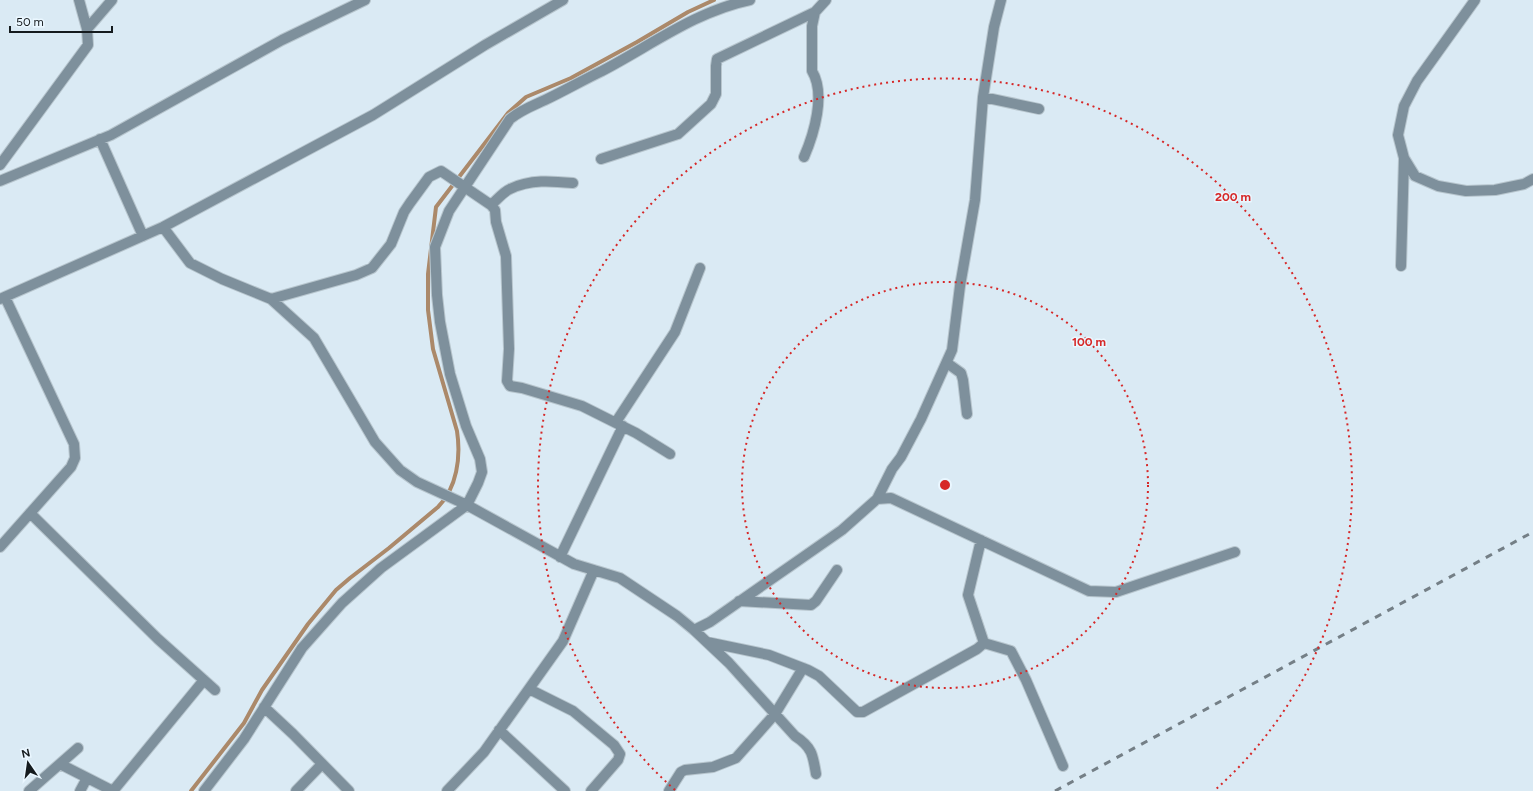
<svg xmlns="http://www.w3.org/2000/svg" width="1533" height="791" font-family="Figtree,sans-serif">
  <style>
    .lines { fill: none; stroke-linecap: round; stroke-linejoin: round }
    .stream { stroke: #ab896a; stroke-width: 4 }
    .minor-casing { stroke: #b7c5cd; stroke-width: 12 }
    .minor { stroke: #7e909c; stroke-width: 10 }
    .rail { stroke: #747f86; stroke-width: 3; stroke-dasharray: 7 7; stroke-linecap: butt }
    .ring { fill: none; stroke: #d62828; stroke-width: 2; stroke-dasharray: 2 4 }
    .centre { fill: #d62828; stroke: #eaf7ff; stroke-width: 2 }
    .ring-label { font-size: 12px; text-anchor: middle; font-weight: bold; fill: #d62828; stroke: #eaf7ff; stroke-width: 3; stroke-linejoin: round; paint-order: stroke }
  </style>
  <rect width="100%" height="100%" fill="#daeaf4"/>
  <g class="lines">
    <path class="stream" d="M191 791 244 723 262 690 308 624 336 590 350 578 389 548 438 507C457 488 461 457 457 431L433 349 428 310V274L436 207 508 113 526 97 571 78 637 42 688 12 714 0"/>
    <defs>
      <path id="minor" d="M1475 0 1417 81 1404 106 1398 135 1404 158 1415 176 1438 186 1466 191 1495 190 1524 184 1533 179
        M87 29 112 0
        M983 97 1039 109
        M100 139 143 236
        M804 157C814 134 826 94 812 71V26L815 12 826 0
        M601 159 678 134 711 104 716 94V66L717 59 815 12
        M0 165 88 45 87 29 79 0
        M0 181 111 135 282 40 365 0
        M491 205C497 200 503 192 510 189 530 179 552 181 573 183
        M163 227 190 263 222 279 271 299 314 338 375 442 400 470 417 482 467 505 574 564 620 578 677 616 694 630 710 622 842 530 877 499 891 498 1089 591 1116 592 1235 552
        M1401 266 1404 158
        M0 299 163 227 373 115 485 45 563 0
        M271 299 356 275 372 268 391 244 404 212 410 203 429 177 441 171 491 205 495 210 496 222 506 256 509 349 507 381 510 386 522 388 582 406 636 433 670 454
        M947 363 961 373 963 380 967 414
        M616 422 675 332 700 268
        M877 499 892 469 901 457 921 419 952 350 960 286 975 200 983 97 994 27 1001 0
        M30 513 158 639 215 690
        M0 547 71 467 75 458 74 444 5 297
        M560 557 623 426
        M739 601 811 605 816 601 837 570
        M694 630 729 663 795 736C812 747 813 755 816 774
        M707 642 769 655 808 670 819 676 857 712H863L977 649 984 643 968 595 981 540
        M984 643 1011 651 1026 680 1063 766
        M529 689 573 711 614 745 620 754 618 760 591 791
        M264 707 293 734 349 791
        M499 730 565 791
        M60 764 113 791
        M29 791 78 748
        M80 791 87 778
        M113 791 204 680
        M204 791 244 739 302 648 342 603 381 568 467 505 478 483 482 472 480 459 466 426 450 374 440 322 437 295 435 247 449 211 510 119C521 110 532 106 545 100 564 91 583 80 602 71 650 46 696 11 750 0
        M296 791 322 764
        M447 791 484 752 563 641 594 570
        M669 791 681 772 685 770 713 767 736 758 775 714 803 668"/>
    </defs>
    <use href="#minor" class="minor-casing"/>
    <use href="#minor" class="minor"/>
    <path class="rail" d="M1055 791 1533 532"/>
  </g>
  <g class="ring">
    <circle cx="945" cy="485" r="203"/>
    <path d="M675 790A407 407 0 1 1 1215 790"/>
  </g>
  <circle cx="945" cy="485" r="6" class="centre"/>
  <g class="ring-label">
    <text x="1233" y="201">200 m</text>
    <text x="1089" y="346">100 m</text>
  </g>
  <g transform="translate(28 763) rotate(347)" stroke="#eaf7ff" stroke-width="3" paint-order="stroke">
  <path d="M0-3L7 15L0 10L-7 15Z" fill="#151b1e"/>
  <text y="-6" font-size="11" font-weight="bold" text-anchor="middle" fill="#151b1e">N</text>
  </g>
  <path d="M10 26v6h102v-6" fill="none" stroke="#151b1e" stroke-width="2"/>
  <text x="16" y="26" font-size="12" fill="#151b1e" stroke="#eaf7ff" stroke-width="3" paint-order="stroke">50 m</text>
</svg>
